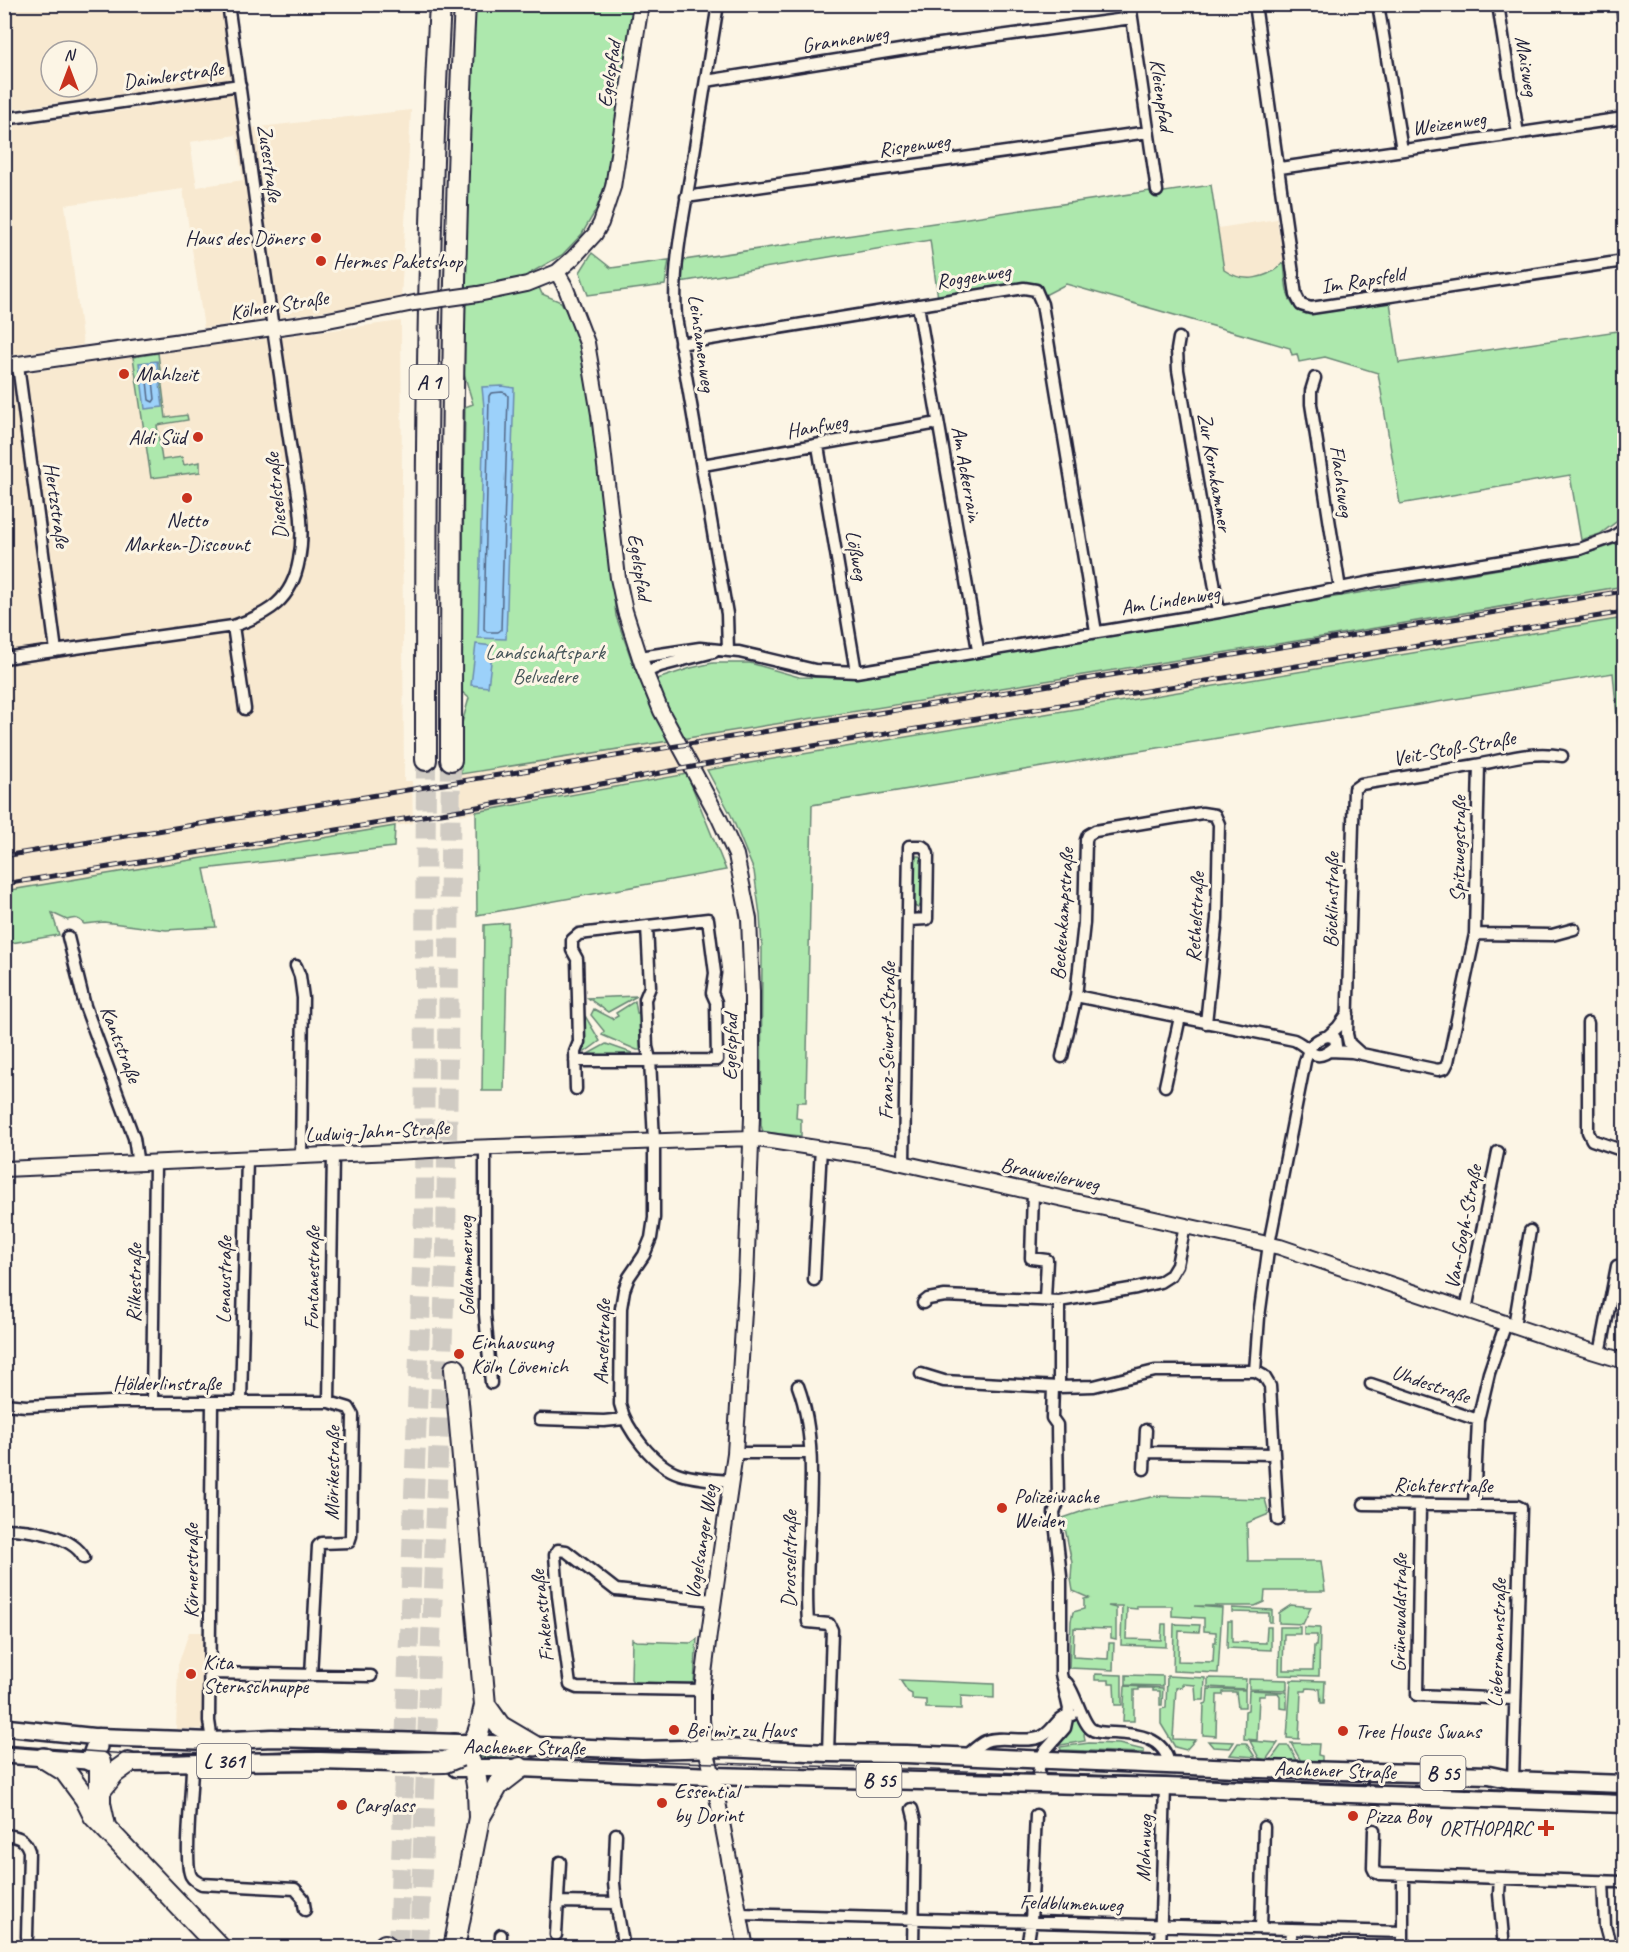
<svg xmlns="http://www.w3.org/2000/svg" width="1629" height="1952" font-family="Caveat,sans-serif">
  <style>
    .built { fill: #f8e9d0; fill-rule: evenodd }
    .green { fill: #ade8ad; stroke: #688574; stroke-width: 1.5 }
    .water { fill: #9cd1fa; stroke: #6b8bae; stroke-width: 1.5 }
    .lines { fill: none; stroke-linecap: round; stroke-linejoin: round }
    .shore { stroke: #536887; stroke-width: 1.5 }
    .motorway-tunnel { stroke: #d0cbc3; stroke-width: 20; stroke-dasharray: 20 10; stroke-linecap: butt }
    .minor-casing { stroke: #22223b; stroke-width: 15 }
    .tertiary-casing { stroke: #22223b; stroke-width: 18 }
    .secondary-casing { stroke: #22223b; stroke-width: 20 }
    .primary-casing { stroke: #22223b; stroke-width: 21 }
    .motorway-casing { stroke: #22223b; stroke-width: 24 }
    .minor { stroke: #fcf5e5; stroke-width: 10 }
    .tertiary { stroke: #fcf5e5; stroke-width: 14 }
    .secondary { stroke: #fcf5e5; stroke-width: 15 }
    .primary { stroke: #fcf5e5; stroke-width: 16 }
    .motorway { stroke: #fcf5e5; stroke-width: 20 }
    .tram { stroke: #22223b; stroke-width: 1.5 }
    .rail-casing { stroke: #22223b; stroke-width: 5 }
    .rail { stroke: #fcf5e5; stroke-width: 3; stroke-dasharray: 9; stroke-linecap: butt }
    .tertiary-bridge-casing { stroke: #22223b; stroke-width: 18; stroke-linecap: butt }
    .primary-bridge-casing { stroke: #22223b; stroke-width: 21; stroke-linecap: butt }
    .motorway-bridge-casing { stroke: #22223b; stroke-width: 24; stroke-linecap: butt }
    .tertiary-bridge { stroke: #fcf5e5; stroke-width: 14 }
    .primary-bridge { stroke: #fcf5e5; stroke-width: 16 }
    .motorway-bridge { stroke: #fcf5e5; stroke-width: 20 }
    .poi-dot { fill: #c8321e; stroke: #fcf5e5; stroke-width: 2 }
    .labels { text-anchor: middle; stroke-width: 6; stroke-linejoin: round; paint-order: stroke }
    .shield { fill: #fcf5e5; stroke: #63616e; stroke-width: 1.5 }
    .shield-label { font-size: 20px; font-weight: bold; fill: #22223b }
    .street-label { font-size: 21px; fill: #22223b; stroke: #fcf5e5 }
    .poi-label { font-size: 21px; fill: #22223b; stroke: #fcf5e5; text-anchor: start }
    .park-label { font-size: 21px; fill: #455458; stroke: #fcf5e5 }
  </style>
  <rect width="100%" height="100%" fill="#fcf5e5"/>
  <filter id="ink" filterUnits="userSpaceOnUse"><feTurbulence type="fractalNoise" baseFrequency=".0167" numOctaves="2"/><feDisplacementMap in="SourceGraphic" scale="12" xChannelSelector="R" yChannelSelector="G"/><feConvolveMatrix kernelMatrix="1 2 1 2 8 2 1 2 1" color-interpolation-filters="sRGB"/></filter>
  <g filter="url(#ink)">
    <path class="built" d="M4 5H224L250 128 411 110 401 300 204 328 183 189 65 205 83 345 5 356V127L184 102 178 87 5 110ZM51 51H87V87H51ZM236 135 243 180 197 187 190 142Z
      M1277 219 1284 262 1279 266 1262 277 1250 279 1238 277 1224 270 1218 228Z
      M401 321 404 781H412L413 823 5 891V376L158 353Z
      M1624 586V618L707 770 460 815 461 774 1328 636Z
      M189 1632H205L204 1729H176L178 1665Z"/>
    <path class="green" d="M474 5H636L611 168 596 210 582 234 562 255 532 272 542 294 561 302 578 332 590 377 616 616 633 664 642 684 691 668 713 663H750L799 677 857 678 1582 555 1618 543 1624 537V586L1328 636 461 774 459 734 469 698 461 691 465 407 473 404 463 370 464 290Z
      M1211 185 1224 270C1244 284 1268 279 1284 262 1286 280 1284 308 1306 314L1390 302 1399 363 1624 330V516L1600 534 1581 540 1570 475 1400 504 1378 373 1325 357 1299 362 1297 354 1292 355 1290 348 1066 284 1043 296 1038 289 938 298 930 240 680 282 684 260 1150 191 1151 194Z
      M592 253 611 268 669 260 665 285 588 295 580 272Z
      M158 353 166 418 187 415 188 420 157 425 162 460 182 457 184 465 200 462V472L151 478 133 357Z
      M1624 618V793L1613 673 812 805 806 1102H797L796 1118 801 1119V1136L763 1132 761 1125 762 949 760 915 754 871 731 815 707 770Z
      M687 774 726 870 477 915 476 812Z
      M395 826 394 847 204 869 216 927 166 930 104 922 84 924C79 918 75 917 67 920L52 913 59 935 5 944V891Z
      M916 856H919L923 859 922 903 918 908 913 905 914 860Z
      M508 923 504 1091H482L484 925Z
      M637 996 608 1012 588 998Z
      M635 1001 637 1013H643L644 1050H637L602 1035 604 1031 591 1015 594 1009 613 1019 618 1016 616 1013Z
      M581 1009 600 1041 585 1052H582Z
      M606 1044 632 1053V1054L588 1056V1054Z
      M1157 1496 1265 1499 1269 1514 1247 1523 1248 1561H1321L1325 1591H1265L1264 1602 1255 1606H1195L1222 1608 1218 1673 1173 1671 1174 1624 1200 1625 1199 1632 1179 1631 1178 1661 1213 1662 1214 1642H1216V1632L1204 1631V1618L1172 1616V1606H1137V1609L1127 1608 1126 1639 1161 1640 1162 1624H1166V1647L1121 1645 1122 1606H1108L1116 1608V1639L1111 1638V1629L1074 1628 1073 1657 1108 1659 1109 1643H1114L1113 1670 1069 1668 1071 1621 1073 1612 1084 1609V1599L1089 1598 1073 1591 1071 1579 1072 1563 1063 1518 1086 1510Z
      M1291 1605 1311 1607 1303 1624 1279 1623V1613Z
      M1232 1608 1272 1610V1622H1269V1613L1232 1612Z
      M1228 1621H1232V1642L1266 1643 1267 1627H1271V1650L1227 1648Z
      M1280 1627H1300V1634H1284L1283 1670H1313L1314 1646H1316L1317 1635H1304V1627L1320 1628 1319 1676 1279 1675Z
      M632 1639 636 1641 691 1643 697 1639 694 1682 690 1684 633 1682 631 1679Z
      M1095 1674 1122 1675V1705H1115L1114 1683H1109V1680H1095Z
      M1126 1675 1163 1676V1686L1126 1685Z
      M1167 1676 1205 1678 1204 1700H1196L1195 1685 1182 1684V1687L1176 1688 1173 1739 1195 1740 1186 1750 1175 1747 1161 1724V1709L1166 1708Z
      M1208 1678 1246 1679 1245 1689 1208 1687Z
      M1249 1679 1287 1680V1690L1249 1689Z
      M900 1680 994 1684V1698L961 1696V1709L926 1708V1700L912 1699V1694L908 1692Z
      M1291 1680 1325 1681 1324 1703H1321L1320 1689 1307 1688 1306 1691H1301L1299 1739 1287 1738Z
      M1125 1686 1163 1688 1162 1705H1160V1691H1153V1688H1139V1690H1134V1721H1123Z
      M1208 1689 1245 1690V1707H1238L1236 1692H1223V1695H1217L1216 1736 1203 1735 1204 1704 1207 1703Z
      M1249 1690 1287 1692V1709L1280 1708V1696L1278 1693H1265V1696H1259L1257 1740 1244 1739 1245 1711 1248 1710Z
      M1071 1719 1080 1722 1088 1730 1084 1734 1085 1741 1055 1746Z
      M1208 1741 1234 1742 1230 1748 1213 1747Z
      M1250 1741 1278 1743 1266 1760 1259 1758Z
      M1089 1743 1119 1744 1144 1750V1753L1061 1750 1060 1747Z
      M1238 1743H1246L1255 1757 1230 1755Z
      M1291 1743 1319 1744 1318 1755 1322 1756V1764L1302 1763Z
      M1281 1746H1289L1298 1762 1270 1761Z
      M474 1756 599 1762 600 1763 478 1764Z"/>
    <path class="water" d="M157 361 163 407 145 409 139 363Z
      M502 386 514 388 506 639 478 638 484 407 482 387Z
      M476 644 493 646 488 687 471 685Z"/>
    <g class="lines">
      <path class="shore" d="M148 368 152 371 155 399 153 402 149 400 146 371Z
        M502 392 506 393 508 396 501 630 498 632H487L484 629 489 396 491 393Z"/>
      <path class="motorway-tunnel" d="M398 1948 424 1213 426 760
        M419 1948 446 1253 451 760"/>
      <defs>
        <path id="minor" d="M718 4C709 60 700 116 691 172 683 219 672 268 676 317L727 614 728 651
          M1130 4 1157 191
          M1255 4 1296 295 1301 305 1311 308 1624 261
          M1378 4 1402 150
          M1498 4 1518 134
          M1622 4 1624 21
          M706 81 925 46 1132 18
          M4 119 240 85
          M1280 168 1624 118
          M686 197 1148 132
          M918 305 978 650
          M1179 338 1177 350 1178 370 1219 612
          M680 344 1024 288 1036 290 1042 304 1096 632
          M18 365 56 651
          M1315 378 1311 391V404L1340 589
          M818 446 856 672
          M703 465 938 423
          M233 626 245 709
          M640 657 700 648 739 652 815 670 856 672 1219 612 1381 580 1580 549 1613 537 1624 529
          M4 658 233 626C269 614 292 600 299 560 305 530 299 499 294 470 289 438 284 407 280 375 261 252 246 128 228 4
          M646 672 660 666 714 652
          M647 926 650 987 645 999 647 1047 650 1059 654 1141V1218L651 1238 644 1255 629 1277 624 1290 621 1308 620 1404C626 1430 654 1466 680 1474 696 1479 715 1480 732 1481
          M1475 934 1552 935 1574 929
          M68 937 85 1006 134 1138 138 1165
          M296 966 300 976 303 998 301 1156
          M1076 996 1294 1040C1314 1049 1312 1066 1336 1046L1335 1038 1328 1036C1312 1040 1310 1046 1305 1061L1269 1244 1259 1317 1255 1371
          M1588 1023V1132L1592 1140 1624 1151
          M1328 1036 1338 1027 1348 1013
          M1330 1051 1352 1052 1438 1070 1445 1068 1448 1062 1475 934 1479 765
          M1361 1054 1349 1043 1347 1034 1354 789 1361 784C1399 778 1437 772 1476 765 1505 760 1532 750 1562 756
          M1062 1057 1076 996 1084 923 1086 840 1088 835 1095 831 1202 813 1215 815 1219 824 1217 919 1206 1023
          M575 1061 717 1060 716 1002 712 993 715 973 708 919 579 934 572 940V950L577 959 578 998 579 1042 575 1052 576 1089
          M1165 1086 1180 1017
          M485 1147V1314L491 1383
          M904 1163 909 846H922L926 849 928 854 927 919 909 920
          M1033 1193 1031 1258 1047 1260 1045 1300
          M814 1280 821 1147
          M923 1303 928 1299 945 1296 1059 1301 1136 1288 1160 1282 1171 1275 1177 1265 1185 1225
          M1466 1310 1498 1152
          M1514 1326 1530 1231
          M1600 1354 1617 1266
          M921 1374 944 1381 1059 1387 1094 1386 1155 1371H1255L1264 1376 1270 1386 1278 1520
          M1371 1384 1478 1420
          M798 1386C824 1455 802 1549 808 1622L829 1624 832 1630 828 1753
          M1059 1387V1301
          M152 1402 155 1164
          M241 1402 247 1158
          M329 1402 333 1154
          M4 1404 26 1406 111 1402H329L349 1408 353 1415 351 1536 349 1542 321 1543 318 1546 311 1675
          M540 1419 604 1421 624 1419
          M1145 1452 1273 1454
          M735 1453H810
          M1144 1469 1146 1430
          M1364 1504 1517 1506 1521 1508 1513 1780
          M1420 1505 1417 1695 1514 1699
          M1474 1505 1478 1420 1489 1373 1506 1323
          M4 1529C28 1529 73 1535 84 1558
          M210 1673 371 1676
          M1067 1683C1076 1695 1082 1722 1091 1729 1096 1733 1106 1733 1113 1733 1138 1734 1164 1737 1169 1764
          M702 1690 577 1688 570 1685 558 1596 555 1555 558 1550 566 1551 616 1590 713 1600
          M212 1741 209 1721 212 1402
          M966 1756C972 1751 979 1744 986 1741 1002 1735 1022 1743 1038 1738 1054 1734 1055 1715 1072 1715
          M192 1761C193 1783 183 1862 191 1876 193 1880 197 1882 202 1884L295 1889 303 1898 305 1910
          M1044 1785 1038 1773 1041 1759 1044 1752 1065 1728 1069 1709 1061 1674V1576L1054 1513 1058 1503 1057 1425 1052 1418 1053 1387
          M912 1809 915 1821 913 1948
          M1374 1830 1373 1868 1375 1872 1380 1874 1624 1882
          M616 1834 614 1883 616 1903 624 1948
          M4 1835C17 1836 25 1838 29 1851L27 1937
          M1500 1878 1499 1894 1504 1948
          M1603 1881 1605 1926 1611 1948
          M558 1902 616 1903
          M739 1914 1403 1932
          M1261 1928 1264 1827
          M556 1935 560 1862
          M500 1948 501 1935
          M1027 1948 1031 1922 1036 1815
          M1160 1948 1165 1787
          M1291 1948 1292 1929
          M1403 1948V1875"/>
        <path id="tertiary" d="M557 272 565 286 587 343 599 414 618 578 625 611 642 664 661 711 719 818 736 855 749 919 752 992V1117L746 1280 735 1453 709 1634 702 1690V1719L704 1742 713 1776 746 1948
          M478 294 527 284 557 272 573 258 595 234 601 223 613 187 641 4
          M4 366 323 321 414 303
          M466 1148 751 1138 875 1157 1280 1247 1552 1339 1624 1361
          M4 1169 394 1152"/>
        <path id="secondary" d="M4 1727 98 1737 99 1747
          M4 1755 101 1762"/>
        <path id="primary" d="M463 1743 642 1750 725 1748 828 1753 906 1754 1260 1769 1489 1775 1513 1780 1624 1784
          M89 1762 98 1737 212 1741 272 1738 392 1741
          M128 1763 320 1761 392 1763
          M456 1768H520L713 1776 1165 1787 1624 1804"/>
        <path id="motorway" d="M426 760C426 508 426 256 440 4
          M451 760C451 508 452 256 465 4
          M455 1369 485 1705C479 1731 480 1738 460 1756
          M485 1705 500 1726 534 1746
          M44 1758 65 1771 85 1798 94 1816 220 1948
          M100 1762V1803L105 1826
          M100 1791 114 1773 128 1763
          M479 1818 498 1785 520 1768
          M385 1948V1945
          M454 1948 479 1818 478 1791 475 1773 468 1758 454 1744"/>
      </defs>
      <use href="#minor" class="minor-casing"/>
      <use href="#tertiary" class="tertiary-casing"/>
      <use href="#secondary" class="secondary-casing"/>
      <use href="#primary" class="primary-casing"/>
      <use href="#motorway" class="motorway-casing"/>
      <use href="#minor" class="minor"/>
      <use href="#tertiary" class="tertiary"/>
      <use href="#secondary" class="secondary"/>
      <use href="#primary" class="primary"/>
      <use href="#motorway" class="motorway"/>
      <path class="tram" d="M4 1745 127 1754 176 1755 316 1750 479 1753 586 1759 1408 1785 1624 1795"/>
      <defs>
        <path id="rail" d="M4 856 1624 591
          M4 884 472 808 746 757 1624 612"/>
      </defs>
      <use href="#rail" class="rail-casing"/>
      <use href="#rail" class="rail"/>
      <defs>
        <path id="tertiary-bridge" d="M414 303 478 294
          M394 1152 466 1148"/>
        <path id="primary-bridge" d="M392 1741 459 1743"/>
        <path id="motorway-bridge" d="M392 1763 445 1762 460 1756"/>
      </defs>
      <use href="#tertiary-bridge" class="tertiary-bridge-casing"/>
      <use href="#primary-bridge" class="primary-bridge-casing"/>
      <use href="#motorway-bridge" class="motorway-bridge-casing"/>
      <use href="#tertiary-bridge" class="tertiary-bridge"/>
      <use href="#primary-bridge" class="primary-bridge"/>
      <use href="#motorway-bridge" class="motorway-bridge"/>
    </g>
  </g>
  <g class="poi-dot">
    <circle cx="316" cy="238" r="6"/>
    <circle cx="321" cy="261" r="6"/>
    <circle cx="124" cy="374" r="6"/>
    <circle cx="198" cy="437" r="6"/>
    <circle cx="187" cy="498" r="6"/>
    <circle cx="459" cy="1354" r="6"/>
    <circle cx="1002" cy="1508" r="6"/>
    <circle cx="191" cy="1674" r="6"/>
    <circle cx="674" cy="1730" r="6"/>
    <circle cx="1343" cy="1731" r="6"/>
    <circle cx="662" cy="1803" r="6"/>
    <circle cx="342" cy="1805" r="6"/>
    <circle cx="1353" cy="1816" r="6"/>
    <path d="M1543 1819h6v6h6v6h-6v6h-6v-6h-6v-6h6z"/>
  </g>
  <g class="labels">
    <g class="shield">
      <rect x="409.5" y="365" width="39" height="34" rx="4.5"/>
      <rect x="197" y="1744" width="54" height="34" rx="4.5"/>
      <rect x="1420.5" y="1756" width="45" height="34" rx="4.5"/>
      <rect x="856.5" y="1763" width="45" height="34" rx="4.5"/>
    </g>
    <g class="shield-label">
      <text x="429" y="389">A 1</text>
      <text x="224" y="1768">L 361</text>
      <text x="1443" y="1780">B 55</text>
      <text x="879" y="1787">B 55</text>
    </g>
    <g class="street-label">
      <text transform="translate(845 39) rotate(-9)" y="7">Grannenweg</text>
      <text transform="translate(1527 66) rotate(81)" y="7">Maisweg</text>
      <text transform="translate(609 74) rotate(-81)" y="7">Egelspfad</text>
      <text transform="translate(173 75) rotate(-8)" y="7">Daimlerstraße</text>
      <text transform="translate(1162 95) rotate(82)" y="7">Kleienpfad</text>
      <text transform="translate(1449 123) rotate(-8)" y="7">Weizenweg</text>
      <text transform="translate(914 145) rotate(-8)" y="7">Rispenweg</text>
      <text transform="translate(270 163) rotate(82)" y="7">Zusestraße</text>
      <text transform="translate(973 276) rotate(-9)" y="7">Roggenweg</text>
      <text transform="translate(1363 280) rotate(-9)" y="7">Im Rapsfeld</text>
      <text transform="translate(279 305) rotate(-9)" y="7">Kölner Straße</text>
      <text transform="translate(702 343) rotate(82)" y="7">Leinsamenweg</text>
      <text transform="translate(817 426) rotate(-10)" y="7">Hanfweg</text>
      <text transform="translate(1215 472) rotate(80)" y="7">Zur Kornkammer</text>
      <text transform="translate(967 474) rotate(80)" y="7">Am Ackerrain</text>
      <text transform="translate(1342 481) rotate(82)" y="7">Flachsweg</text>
      <text transform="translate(276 496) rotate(-96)" y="7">Dieselstraße</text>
      <text transform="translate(57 505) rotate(82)" y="7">Hertzstraße</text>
      <text transform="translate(857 555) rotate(80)" y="7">Lößweg</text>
      <text transform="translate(640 567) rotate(81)" y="7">Egelspfad</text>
      <text transform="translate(1170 600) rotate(-9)" y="7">Am Lindenweg</text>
      <text transform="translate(1454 748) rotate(-10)" y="7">Veit-Stoß-Straße</text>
      <text transform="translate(1458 849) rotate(-89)" y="7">Spitzwegstraße</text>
      <text transform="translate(1331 900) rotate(-89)" y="7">Böcklinstraße</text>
      <text transform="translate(1062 914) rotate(-86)" y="7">Beckenkampstraße</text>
      <text transform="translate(1195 917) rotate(-87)" y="7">Rethelstraße</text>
      <text transform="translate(887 1041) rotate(-89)" y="7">Franz-Seiwert-Straße</text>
      <text transform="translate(121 1044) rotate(69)" y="7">Kantstraße</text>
      <text transform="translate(730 1047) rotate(-89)" y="7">Egelspfad</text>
      <text transform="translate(377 1131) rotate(-3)" y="7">Ludwig-Jahn-Straße</text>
      <text transform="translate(1050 1174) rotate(12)" y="7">Brauweilerweg</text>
      <text transform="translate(1463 1227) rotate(-79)" y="7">Van-Gogh-Straße</text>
      <text transform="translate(466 1266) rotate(-91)" y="7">Goldammerweg</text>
      <text transform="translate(312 1278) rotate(-89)" y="7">Fontanestraße</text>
      <text transform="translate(224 1280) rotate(-89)" y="7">Lenaustraße</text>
      <text transform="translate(134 1283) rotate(-89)" y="7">Rilkestraße</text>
      <text transform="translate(602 1342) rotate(-88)" y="7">Amselstraße</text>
      <text x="167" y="1390">Hölderlinstraße</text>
      <text transform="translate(1431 1384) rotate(19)" y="7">Uhdestraße</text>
      <text transform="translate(332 1473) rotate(-89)" y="7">Mörikestraße</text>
      <text transform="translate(1443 1485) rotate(1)" y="7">Richterstraße</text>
      <text transform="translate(701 1542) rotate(-81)" y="7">Vogelsanger Weg</text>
      <text transform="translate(789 1559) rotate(-89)" y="7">Drosselstraße</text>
      <text transform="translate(191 1571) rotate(-90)" y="7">Körnerstraße</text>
      <text transform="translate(1399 1613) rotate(-89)" y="7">Grünewaldstraße</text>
      <text transform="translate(542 1616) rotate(-96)" y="7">Finkenstraße</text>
      <text transform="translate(1497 1643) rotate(-88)" y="7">Liebermannstraße</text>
      <text transform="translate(524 1747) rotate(1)" y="7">Aachener Straße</text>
      <text transform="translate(1335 1770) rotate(2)" y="7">Aachener Straße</text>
      <text transform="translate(1144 1848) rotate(-88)" y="7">Mohnweg</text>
      <text transform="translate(1071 1903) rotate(2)" y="7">Feldblumenweg</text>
    </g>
    <g class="poi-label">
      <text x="304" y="245" text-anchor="end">Haus des Döners</text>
      <text x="333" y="268">Hermes Paketshop</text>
      <text x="136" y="381">Mahlzeit</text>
      <text x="186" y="444" text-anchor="end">Aldi Süd</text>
      <text x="187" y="527" text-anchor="middle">Netto<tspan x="187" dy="24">Marken-Discount</tspan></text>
      <text x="471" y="1349">Einhausung<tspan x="471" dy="24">Köln Lövenich</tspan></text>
      <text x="1014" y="1503">Polizeiwache<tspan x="1014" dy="24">Weiden</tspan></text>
      <text x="203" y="1669">Kita<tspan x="203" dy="24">Sternschnuppe</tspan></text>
      <text x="686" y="1737">Bei mir zu Haus</text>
      <text x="1355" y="1738">Tree House Swans</text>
      <text x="674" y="1798">Essential<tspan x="674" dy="24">by Dorint</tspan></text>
      <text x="354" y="1812">Carglass</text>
      <text x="1365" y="1823">Pizza Boy</text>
      <text x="1532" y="1835" text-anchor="end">ORTHOPARC</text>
    </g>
    <g class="park-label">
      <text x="545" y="659">Landschaftspark<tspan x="545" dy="24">Belvedere</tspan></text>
    </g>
  </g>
  <rect width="1629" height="1952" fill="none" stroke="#fcf5e5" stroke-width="24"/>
  <rect x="12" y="12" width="1605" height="1928" fill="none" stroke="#22223b" stroke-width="2" filter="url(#ink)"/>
  <g transform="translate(69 69)"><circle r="28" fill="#fcf5e5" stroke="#a5a1a1" stroke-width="1.5"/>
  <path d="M0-4.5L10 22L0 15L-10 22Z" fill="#c8321e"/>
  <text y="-9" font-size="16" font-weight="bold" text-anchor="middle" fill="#22223b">N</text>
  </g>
</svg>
